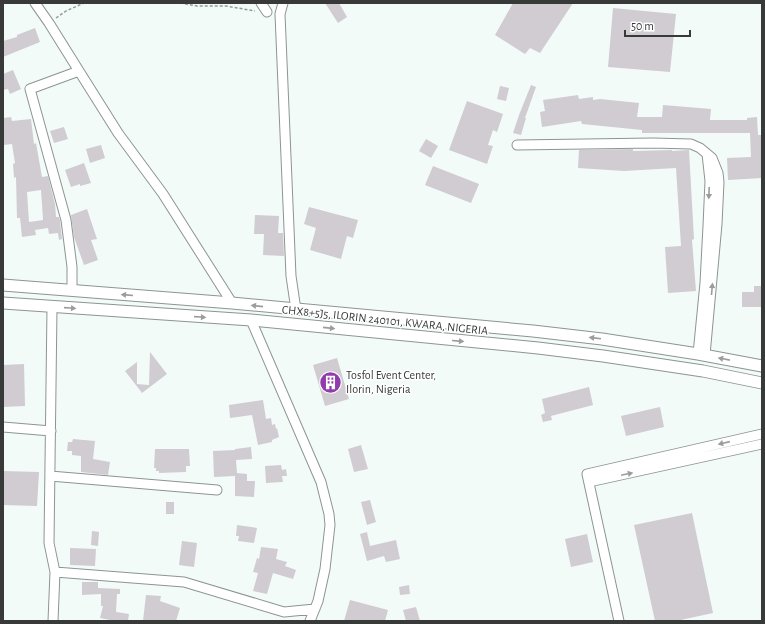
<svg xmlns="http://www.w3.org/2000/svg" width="765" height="624" font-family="'Alegreya Sans',sans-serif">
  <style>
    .building { fill: #d0ccd2; fill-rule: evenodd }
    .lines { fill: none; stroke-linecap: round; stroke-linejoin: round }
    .minor-casing { stroke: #8d9593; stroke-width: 11 }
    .major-casing { stroke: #8d9593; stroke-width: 13 }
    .path { stroke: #949a98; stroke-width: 1.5; stroke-dasharray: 3 2; stroke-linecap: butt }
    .minor { stroke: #fff; stroke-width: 9 }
    .major { stroke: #fff; stroke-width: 11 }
    .oneway { fill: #9b9c9c }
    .labels { text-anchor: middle; stroke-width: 3; stroke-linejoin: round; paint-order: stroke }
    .street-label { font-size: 12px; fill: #373a39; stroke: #fff }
    .poi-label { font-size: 12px; fill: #373a39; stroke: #fff; text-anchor: start }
  </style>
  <rect width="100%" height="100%" fill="#f2fbf8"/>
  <path class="building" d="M325 3H339L347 17 338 23Z
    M513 3H573L540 53 530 48 525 54 495 35Z
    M613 8 676 14 670 72 608 67Z
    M35 28 40 42 3 57V41L17 37V35Z
    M13 70 21 89 10 94 8 89 3 90V74Z
    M531 85 536 87 525 118H526L521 135 513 133 519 115Z
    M500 86 509 88 506 101 497 99Z
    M578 95 579 99 593 97V100L600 99 639 103 637 117H662L663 105 711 109 710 120H747V118L757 117 758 135H762V178L728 180 727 158 751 157 750 133H642V130L582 124 581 121 542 127 540 112 545 111 543 100Z
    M467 101 503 114 497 132 493 130 488 145 493 146 487 164 449 150Z
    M11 117 12 121 31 119 34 144 36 143 42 177 48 176 55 204 56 217H59L60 221 62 239 59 240 58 233 49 234 48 228 35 230 36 235 22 237 20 218H17L16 177 14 178 13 164 15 163 12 144 3 145V118ZM41 190 43 220 29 222 27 192Z
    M64 127 68 139 54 143 50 131Z
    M426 139 438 146 431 158 419 151Z
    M101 145 105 158 90 163 86 149Z
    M633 149V151L672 150V151L689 150 694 239 692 240 696 291 668 293 665 247 681 246 676 168 624 171 578 168 579 150Z
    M84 163 91 183 80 186V184L71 187 65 170Z
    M433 166 479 184 471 203 425 185Z
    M309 207 358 220 353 238 347 236 341 259 310 250 316 228 304 224Z
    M87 209 97 239 91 240 98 260 84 265 74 237 71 215Z
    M255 215 279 216 278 233H283L284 256 263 255 264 234H254Z
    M754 286H762V307H742V292H754Z
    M150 352 167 374 142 393 125 371 137 362V384L149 385Z
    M337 358 349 399 325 406 313 365Z
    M24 364 25 406 3 407V365Z
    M589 387 593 405 551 416 552 420 543 422 541 415 545 413 542 399Z
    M263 400 266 419 271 418 272 425 275 424 276 429 277 428 279 437 272 440V442L258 445 252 415 230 418 229 405Z
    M660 407 664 427 626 436 621 416Z
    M73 439 95 441 93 459 110 462 108 475 81 472V456L72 455V451H67L68 442H72Z
    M361 445 368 469 354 472 348 449Z
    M251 447 252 459 236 460 237 473 247 474V481H255L254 497 235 496V476L214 477 213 451 235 450V449Z
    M155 449H189L190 466H186V472L159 473V471H156V468H154Z
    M281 465 282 470 286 469 287 476H282L283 482 266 483 265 466Z
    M3 471 39 472 37 506 3 505Z
    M370 500 376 522 367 525 361 502Z
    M166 502H174V514H166Z
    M692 513 713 613 676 621H655L634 525Z
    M237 525 257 528 254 543 238 541 239 536H236Z
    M92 531 99 532 98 546 91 545Z
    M367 532 370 546 396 540 400 559 386 562 384 556 367 561 360 534Z
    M587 534 593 562 571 567 565 539Z
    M182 541 197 543 194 567 179 565Z
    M261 547 278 549 276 559 287 562 285 566 296 570 293 579 273 573 267 594 253 591 258 573 253 572 257 558 259 559Z
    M70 548 96 549 95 566 70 565Z
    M82 582H98V588L120 589V594H117L116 612 129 614 128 621H115L100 618 103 606H101V594L82 595Z
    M409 585 410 594 400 595 399 587Z
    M146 595 161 596 160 601 180 608 176 621H143Z
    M350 600 388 610 385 621H344Z
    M416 607 420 621H406L403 610Z"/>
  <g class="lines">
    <defs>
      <path id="minor" d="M35 3 49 23 79 71 30 89 66 220 72 267V290
        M261 3 267 12
        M283 3 280 14 291 276 296 310
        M79 71 118 133 163 194 232 303
        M517 145 653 143 691 144 700 148 712 158 718 173 719 182 717 224 705 355
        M52 307 49 543 55 572 53 621
        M251 320 321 482 329 514 330 525 325 569 318 601 310 621
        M698 354 705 283 708 226 710 181 707 154
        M3 427 51 431
        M50 476 217 490
        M589 482 762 444
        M55 572 184 582 284 612 315 609
        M619 621 587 474 762 434"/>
      <path id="major" d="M3 285 232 303 533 331 602 339 698 354 762 366
        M3 303 251 320 538 348 603 356 703 371 762 383"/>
    </defs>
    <use href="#minor" class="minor-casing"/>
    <use href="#major" class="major-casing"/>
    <path class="path" d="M180 3 197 6H226L255 11
      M56 18 66 11 84 3"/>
    <use href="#minor" class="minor"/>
    <use href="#major" class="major"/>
  </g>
  <defs><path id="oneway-solid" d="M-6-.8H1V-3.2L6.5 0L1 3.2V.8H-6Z"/></defs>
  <g class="oneway">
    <use href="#oneway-solid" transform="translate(709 193) rotate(92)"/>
    <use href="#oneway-solid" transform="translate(712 289) rotate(-85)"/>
    <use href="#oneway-solid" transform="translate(127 295) rotate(-175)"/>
    <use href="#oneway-solid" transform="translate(257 306) rotate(-174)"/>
    <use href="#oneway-solid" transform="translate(70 308) rotate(4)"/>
    <use href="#oneway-solid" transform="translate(200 317) rotate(4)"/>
    <use href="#oneway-solid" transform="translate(329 328) rotate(6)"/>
    <use href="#oneway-solid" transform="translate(595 338) rotate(-173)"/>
    <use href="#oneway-solid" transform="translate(458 341) rotate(5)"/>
    <use href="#oneway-solid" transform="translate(724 359) rotate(-169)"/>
    <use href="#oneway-solid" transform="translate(724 443) rotate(167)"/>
    <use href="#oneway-solid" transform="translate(627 474) rotate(-12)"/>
  </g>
  <defs>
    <symbol id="building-disc" viewBox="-11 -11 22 22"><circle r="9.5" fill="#903cab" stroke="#fff"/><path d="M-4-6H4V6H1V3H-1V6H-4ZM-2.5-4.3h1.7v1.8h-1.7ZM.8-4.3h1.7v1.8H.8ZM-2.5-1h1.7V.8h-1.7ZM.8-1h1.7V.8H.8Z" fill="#fff"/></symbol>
  </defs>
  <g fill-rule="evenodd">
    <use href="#building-disc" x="318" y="370" width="25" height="25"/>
  </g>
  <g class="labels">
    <g class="street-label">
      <text transform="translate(385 320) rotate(6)" y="4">CHX8+5J5, ILORIN 240101, KWARA, NIGERIA</text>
    </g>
    <g class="poi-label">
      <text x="346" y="379">Tosfol Event Center,<tspan x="346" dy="14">Ilorin, Nigeria</tspan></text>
    </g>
  </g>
  <rect width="765" height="624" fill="none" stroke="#373a39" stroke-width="8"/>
  <path d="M625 30v6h65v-6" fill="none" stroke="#373a39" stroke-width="2"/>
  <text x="631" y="30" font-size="12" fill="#373a39" stroke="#ffffff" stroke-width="3" paint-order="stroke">50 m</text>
</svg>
